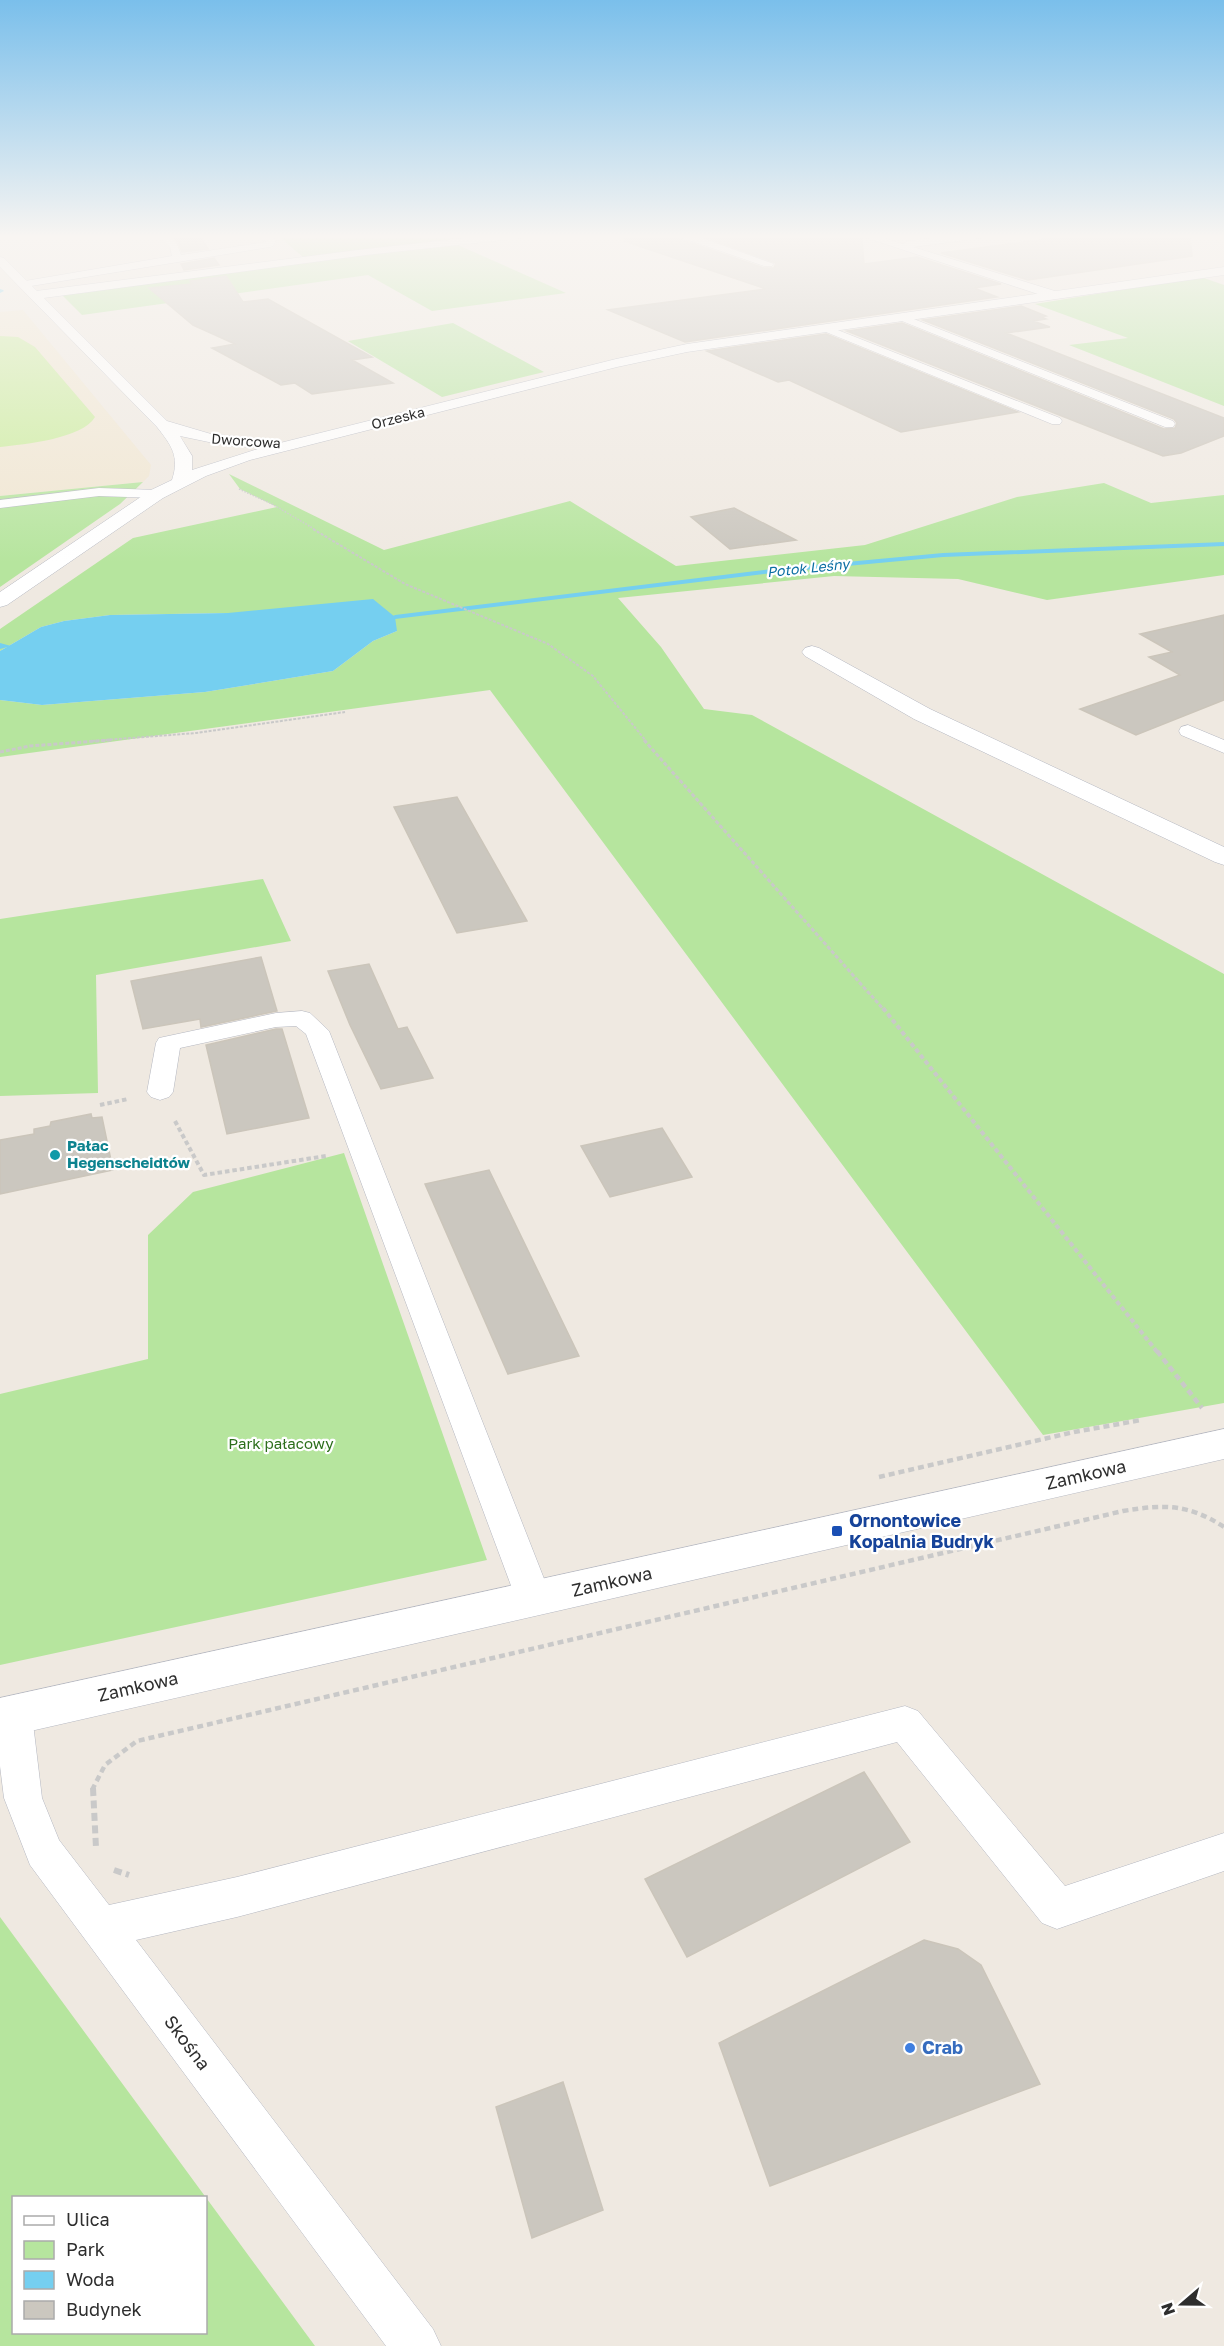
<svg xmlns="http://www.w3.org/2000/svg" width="1224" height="2346" font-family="'Golos Text',sans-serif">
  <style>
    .education { fill: #f0e6d1 }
    .green { fill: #b6e59e; fill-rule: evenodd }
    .pitch { fill: #c9ec9a }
    .water { fill: #75cff0 }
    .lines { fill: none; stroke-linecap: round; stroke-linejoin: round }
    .stream { fill: #75cff0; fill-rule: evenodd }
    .building { fill: #cbc7bf; stroke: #cbc5ba; stroke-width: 1.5 }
    .lane-casing { stroke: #b4b7c1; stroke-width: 1 }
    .street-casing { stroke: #b4b7c1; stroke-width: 1 }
    .secondary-casing { stroke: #b4b7c1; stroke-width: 1 }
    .path-far5 { stroke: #c9c9c9; stroke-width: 1.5; stroke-dasharray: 1.5 1.5; stroke-linecap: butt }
    .path-far4 { stroke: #c9c9c9; stroke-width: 2; stroke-dasharray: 3 1.5; stroke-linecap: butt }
    .path-far3 { stroke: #c9c9c9; stroke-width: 3; stroke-dasharray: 4 2; stroke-linecap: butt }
    .path-far2 { stroke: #c9c9c9; stroke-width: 4; stroke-dasharray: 4.5 3; stroke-linecap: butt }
    .path-far1 { stroke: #c9c9c9; stroke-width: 4.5; stroke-dasharray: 6 4; stroke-linecap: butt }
    .path { stroke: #c9c9c9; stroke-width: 6; stroke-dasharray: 8 4.5; stroke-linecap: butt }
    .lane { fill: #fff; fill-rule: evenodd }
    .street { fill: #fff; fill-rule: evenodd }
    .secondary { fill: #fff; fill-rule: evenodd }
    .culture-dot { fill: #0f9aa8; stroke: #fff; stroke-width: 2 }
    .transit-dot { fill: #1a4fb4; stroke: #fff; stroke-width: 2 }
    .shop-dot { fill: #3f7fe0; stroke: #fff; stroke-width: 2 }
    .labels { text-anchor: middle; stroke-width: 4.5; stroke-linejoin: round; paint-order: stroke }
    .far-street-label { font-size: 14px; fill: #2e2e2e; stroke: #fff }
    .far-water-label { font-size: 14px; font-style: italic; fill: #0d6fa3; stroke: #fff }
    .culture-label { font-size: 15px; font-weight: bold; fill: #0d838f; stroke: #fff; text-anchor: start }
    .park-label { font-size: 15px; fill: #2c6e1b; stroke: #fff }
    .near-street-label { font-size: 18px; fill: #2e2e2e; stroke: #fff }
    .near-transit-label { font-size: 18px; font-weight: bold; fill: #164399; stroke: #fff; text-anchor: start }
    .near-shop-label { font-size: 18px; font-weight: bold; fill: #366cbe; stroke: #fff; text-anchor: start }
  </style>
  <rect width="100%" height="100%" fill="#efe9e1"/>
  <path class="education" d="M23 310 151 465 149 476 143 482 0 496V312Z"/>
  <path class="green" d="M277 235H543L458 245 566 293 432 311 368 275 82 315 56 289 303 257Z
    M1201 277 1224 285V406L1069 345 1128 338 1035 304Z
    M453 323 544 372 442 397 348 341Z
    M229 474 384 550 570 501 676 566 865 545 1017 497 1104 483 1151 503 1224 495V575L1047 600 958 579 834 576 618 598 661 647 704 709 752 715 1224 974V1403L1043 1435 490 690 0 757V700L42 705 205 692 333 671 373 641 397 631 228 613 110 615 64 621 41 627 0 651V629L133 538 277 507 240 489Z
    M143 482 120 504 0 587V496Z
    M263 879 291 941 96 975 98 1093 0 1096V919Z
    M344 1153 487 1560 0 1665V1394L148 1359V1235L193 1192Z
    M0 1917 315 2346H0ZM14 2198H206V2332H14Z"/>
  <path class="pitch" d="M0 336 18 337 35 347 95 417C82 439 25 444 0 447Z"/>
  <path class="water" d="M373 599 395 617 397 631 373 641 333 671 205 692 42 705 0 700V651L41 627 64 621 110 615 228 613Z"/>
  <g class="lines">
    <path class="stream" d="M0 289 3 290 4 291 0 293Z
      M1224 542V546L943 557 772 573 395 619 391 617 395 615 772 569 943 553Z
      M0 643 11 646 0 649Z"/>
  </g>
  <path class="building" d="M170 235H199L208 249 182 252 178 242Z
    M625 235H677L679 239 764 268H774L776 263 699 235H856L862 239 864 264 917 257 1001 284 974 288 997 297 685 342 608 310 766 289 624 241Z
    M1076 235H1190L1192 256 1028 280 941 253Z
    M214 258 219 265 184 270 181 264Z
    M226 276 243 302 268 299 372 357 352 360 393 383 312 394 295 383 281 385 212 348 235 344 193 325 149 288 192 284 190 281Z
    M1021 306 1046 316 1041 317 1046 319 1033 321 1050 327 1006 333 1224 418V436L1181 453 1163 456 847 331 902 323 1164 429 1175 428 1177 423 1174 419 923 320Z
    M826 334 1018 412 901 432 789 380 778 382 707 351Z
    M734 508 796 540 730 549 691 517Z
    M1224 615V700L1136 735 1080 709 1180 675 1149 657 1172 652 1140 634Z
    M457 797 527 921 457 933 394 807Z
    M261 957 277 1011 201 1027 200 1019 143 1029 131 981Z
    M369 964 398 1029 407 1027 433 1078 381 1089 350 1025 328 971Z
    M276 1029H282L309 1118 227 1134 206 1045Z
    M91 1114 92 1118 102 1117 113 1170 0 1194V1140L34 1134V1129L50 1126 51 1122Z
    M662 1128 692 1177 610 1197 581 1146Z
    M489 1170 579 1356 508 1374 425 1184Z
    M864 1772 910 1842 687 1957 645 1879Z
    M924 1940 958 1949 981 1965 1040 2084 770 2186 719 2043Z
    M563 2082 603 2210 532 2238 496 2107Z"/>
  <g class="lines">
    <defs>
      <path id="lane" d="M158 235H167L177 244 181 255 266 242 262 235H271L276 240 273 246 270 247 25 287 20 284 25 281 172 256 170 247Z
        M901 314 1173 421 1175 424 1173 427H1165L897 319V315Z
        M825 325 1060 418 1062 421 1060 424H1052L821 330 820 328Z
        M99 488 157 490 164 494 157 498 99 496 0 508V500Z
        M1188 725 1224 740V753L1181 735 1179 731 1181 727Z
        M302 1011 310 1013 329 1031 552 1599 546 1609 534 1614 522 1609 516 1599 306 1034 296 1026 276 1027 180 1048 173 1092 169 1097 160 1100 151 1097 147 1092 156 1043 159 1038 276 1013Z
        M13 1698 26 1703 32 1715 42 1798 59 1840 109 1905 237 1877 905 1706 918 1711 1065 1886 1224 1833V1871L1057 1929 1042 1923 897 1742 237 1917 136 1940 433 2329 441 2346H386L30 1865 4 1798 0 1766V1703Z"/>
      <path id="street" d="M494 235H527L521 238 366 255 36 299 30 295 36 291 366 249Z
        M679 235H694L774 264 772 266H764L680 237Z
        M858 235H874L903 244 908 241 957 235H985L980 238 913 247 1058 292 1060 295 1054 299 1050 298Z
        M812 646 819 648 930 709 1224 847V865L1215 862 914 719 805 656 802 652 805 648Z"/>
      <path id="secondary" d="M0 257 4 258 167 421 211 434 268 440 270 443 268 446 616 359 687 344 1224 267V275L687 352 617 367 250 460 206 476 163 498 7 605 0 607V592L151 490 172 480C180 456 171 445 157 427L0 267ZM180 436 223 445 261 448 192 470V456Z
        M1224 1429V1459L0 1738V1698Z"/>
    </defs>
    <use href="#lane" class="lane-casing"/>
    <use href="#street" class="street-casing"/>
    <use href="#secondary" class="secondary-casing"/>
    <path class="path-far5" d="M239 489 272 504 316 530"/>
    <path class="path-far4" d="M313 529 405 584 548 644 593 676 646 741
      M92 741 196 733 345 712"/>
    <path class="path-far3" d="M644 740 884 1010
      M0 752 30 746 111 740"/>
    <path class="path-far2" d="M883 1008 1158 1353
      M100 1105 128 1099
      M175 1121 204 1175 326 1156"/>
    <path class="path-far1" d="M1157 1351 1202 1408
      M879 1477 1074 1432 1141 1420
      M92 1790 105 1765 137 1741 1123 1511C1164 1504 1189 1504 1224 1527"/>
    <path class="path" d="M93 1788 96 1848
      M114 1870 129 1875"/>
    <use href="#lane" class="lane"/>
    <use href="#street" class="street"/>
    <use href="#secondary" class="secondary"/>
  </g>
  <linearGradient id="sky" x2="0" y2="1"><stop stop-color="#7abfeb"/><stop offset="0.42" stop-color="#f8f5f2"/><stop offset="1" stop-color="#f8f5f2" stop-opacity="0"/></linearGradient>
  <rect width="1224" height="563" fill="url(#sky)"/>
  <circle class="culture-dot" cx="55" cy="1155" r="6"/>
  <rect class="transit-dot" x="831" y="1525" width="12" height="12" rx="3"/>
  <circle class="shop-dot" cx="910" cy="2048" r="6"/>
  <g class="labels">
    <g class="far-street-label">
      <text transform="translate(398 418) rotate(-14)" y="5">Orzeska</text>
      <text transform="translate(246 441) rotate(4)" y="5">Dworcowa</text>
    </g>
    <g class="far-water-label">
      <text transform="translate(808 568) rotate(-6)" y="5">Potok Leśny</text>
    </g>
    <g class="culture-label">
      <text x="67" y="1151">Pałac<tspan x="67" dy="17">Hegenscheidtów</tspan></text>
    </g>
    <g class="park-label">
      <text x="281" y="1449">Park pałacowy</text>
    </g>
    <g class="near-street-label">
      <text transform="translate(1086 1475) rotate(-13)" y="6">Zamkowa</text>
      <text transform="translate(612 1582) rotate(-13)" y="6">Zamkowa</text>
      <text transform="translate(138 1687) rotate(-13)" y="6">Zamkowa</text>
      <text transform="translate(187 2043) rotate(53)" y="6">Skośna</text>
    </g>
    <g class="near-transit-label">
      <text x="849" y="1527">Ornontowice<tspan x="849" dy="21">Kopalnia Budryk</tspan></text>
    </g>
    <g class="near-shop-label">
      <text x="922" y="2054">Crab</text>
    </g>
  </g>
  <rect x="12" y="2196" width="195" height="138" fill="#ffffff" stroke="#ababab" stroke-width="1.5"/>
  <rect x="24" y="2216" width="30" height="9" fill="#ffffff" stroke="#ababab" stroke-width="1.5"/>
  <text x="66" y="2226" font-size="18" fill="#2e2e2e">Ulica</text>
  <rect x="24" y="2241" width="30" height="18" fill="#b6e59e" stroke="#ababab" stroke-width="1.5"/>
  <text x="66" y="2256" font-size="18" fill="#2e2e2e">Park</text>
  <rect x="24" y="2271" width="30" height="18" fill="#75cff0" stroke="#ababab" stroke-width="1.5"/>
  <text x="66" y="2286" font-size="18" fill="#2e2e2e">Woda</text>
  <rect x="24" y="2301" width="30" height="18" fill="#cbc7bf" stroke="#ababab" stroke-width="1.5"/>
  <text x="66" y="2316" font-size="18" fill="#2e2e2e">Budynek</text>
  <g transform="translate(1182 2304) rotate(250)" stroke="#ffffff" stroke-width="4.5" paint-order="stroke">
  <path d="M0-4.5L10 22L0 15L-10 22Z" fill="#2e2e2e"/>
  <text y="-9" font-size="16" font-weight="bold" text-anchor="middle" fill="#2e2e2e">N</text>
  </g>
</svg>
